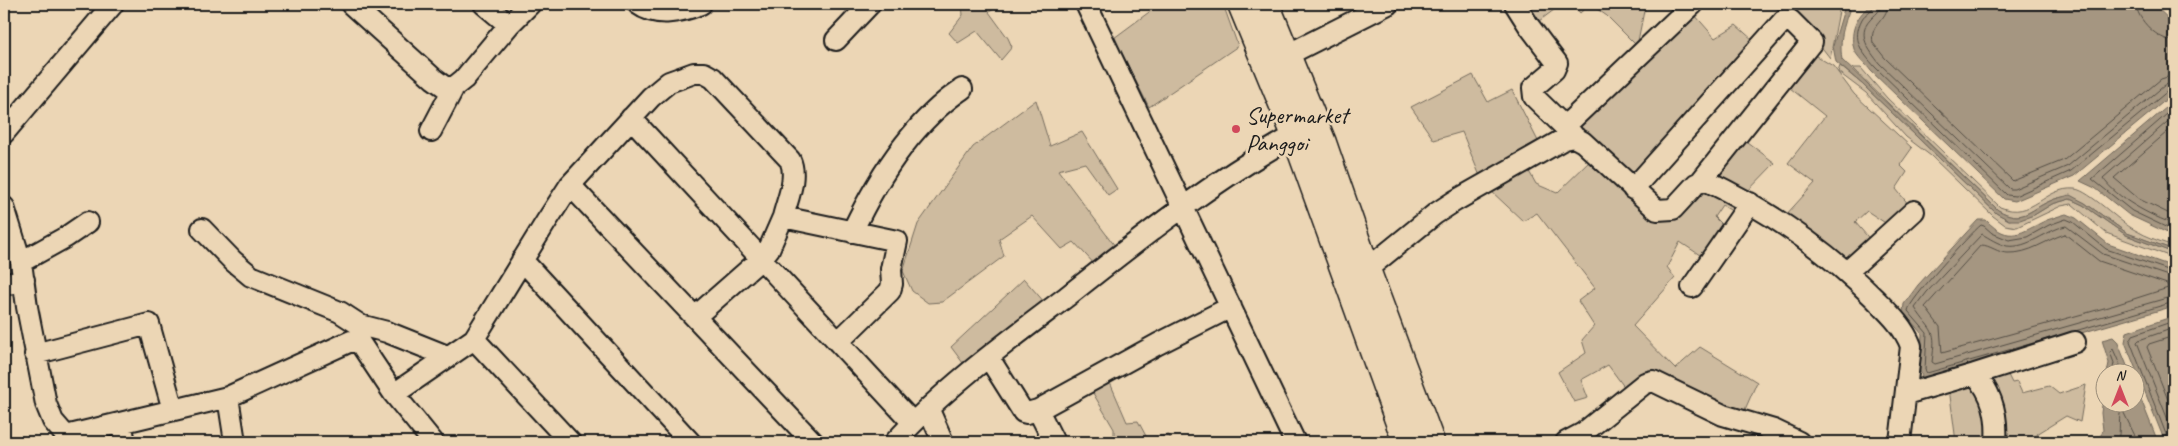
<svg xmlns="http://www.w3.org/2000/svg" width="2178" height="446" font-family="Caveat,sans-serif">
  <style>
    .green { fill: #cebb9f; stroke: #756c5e }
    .water { fill: #a59681; stroke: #6e6559 }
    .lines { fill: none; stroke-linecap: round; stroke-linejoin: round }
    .shore { stroke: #534d44; stroke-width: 1 }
    .minor-casing { stroke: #1c1c1c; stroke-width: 24 }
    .highway-casing { stroke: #1c1c1c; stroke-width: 31 }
    .minor { stroke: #ecd6b5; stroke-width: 20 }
    .highway { stroke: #ecd6b5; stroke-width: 28 }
    .poi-dot { fill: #d1495b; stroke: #ecd6b5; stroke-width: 2 }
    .labels { text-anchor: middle; stroke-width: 5; stroke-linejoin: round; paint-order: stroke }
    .poi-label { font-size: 24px; fill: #1c1c1c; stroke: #ecd6b5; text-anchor: start }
  </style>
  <rect width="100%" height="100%" fill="#ecd6b5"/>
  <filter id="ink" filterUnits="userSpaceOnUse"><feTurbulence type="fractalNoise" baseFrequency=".02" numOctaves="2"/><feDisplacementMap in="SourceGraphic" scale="10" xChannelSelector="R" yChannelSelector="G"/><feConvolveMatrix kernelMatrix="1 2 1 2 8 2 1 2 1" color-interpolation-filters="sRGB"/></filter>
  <g filter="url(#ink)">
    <path class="green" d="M962 4H1002L989 12 1008 38 1012 47 1001 60 977 31 958 43 949 33 963 15Z
      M1160 4H1223L1238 46 1149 107 1114 38Z
      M1521 4H1562L1535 24Z
      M1572 4H1644L1645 6 1637 46 1607 16 1590 4 1580 13Z
      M1768 4H1837L1840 6 1830 58C1811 33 1796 18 1768 4Z
      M1694 14 1715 38 1736 25 1754 41 1632 182 1574 128Z
      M1811 53 1833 66 1854 94 1912 148 1900 165 1907 172 1896 189 1909 205 1890 226 1867 211 1855 222 1873 243 1847 267 1784 217 1815 183 1788 163 1825 116 1785 84Z
      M1840 66 1862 84 1996 213 2009 220 2034 215 2052 204 2070 199 2083 205 2126 235 2174 253V258L2106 233 2072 204 2061 206 2017 227 2005 225 1993 216 1931 156 1906 137 1866 93 1838 72Z
      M1852 68H1861L1887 98 2000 207C2033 221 2044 186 2075 189 2090 191 2119 222 2135 230 2147 237 2161 242 2174 246V250L2127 233 2085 203 2070 196C2063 197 2056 198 2050 201 2029 210 2023 224 1998 210Z
      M1473 75 1488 102 1512 90 1540 145 1482 181 1462 132 1434 140 1411 107Z
      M1036 100 1050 146 1082 132 1117 189 1108 195 1085 163 1058 170 1115 246 1097 267 1074 242 1062 249 1032 216 999 239 1004 256 942 302 928 303 912 291 903 271 918 224 973 147Z
      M1743 139 1775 163 1743 196 1712 176Z
      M1592 159 1667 217 1704 185 1741 202 1735 213 1722 205 1714 217 1725 228 1706 259 1680 242 1667 267 1675 278 1633 326 1675 369 1700 347 1757 382 1740 421 1648 374 1625 388 1608 365 1581 380 1588 398 1574 402 1558 372 1586 353 1582 340 1594 326 1578 301 1595 288 1537 213 1523 221 1490 190 1526 166 1536 184 1557 193Z
      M1024 279 1046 304 966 367 951 347Z
      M2006 371 2012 383 2017 382 2022 393 2049 386 2059 394 2086 385 2080 422 2066 416 2037 434 2040 442H2001L1988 378Z
      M1108 378 1127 422 1138 421 1147 438 1169 435 1172 442H1114V429L1090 388Z
      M1974 378 1984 396 1991 442H1956L1949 388Z"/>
    <path class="water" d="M1843 4H1849C1851 10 1846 17 1845 23 1841 35 1840 48 1842 60L1998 210C2023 224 2029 210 2050 201 2056 198 2063 197 2070 195L2085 203 2127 233 2174 250V253L2126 235 2083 205 2070 199 2052 204 2034 215 2020 220H2009L1996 213 1862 84 1836 62 1833 46 1844 9Z
      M1872 4H2153L2174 24V93L2074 176 2015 201 2004 199 1871 71C1866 64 1856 56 1854 49 1849 30 1858 14 1872 4Z
      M2174 101V236L2129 215 2095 188 2080 181Z
      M2066 214 2076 218 2108 244 2174 267V306L1923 379 1920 371 1922 334 1903 312 1904 304 1918 285 1978 220H1986C2010 245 2021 232 2047 220 2053 218 2059 216 2066 214Z
      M2174 316V442H2165L2125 342 2127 332Z
      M2113 337 2117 341 2130 373H2107L2109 363 2102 340Z
      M2105 382 2106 404H2136V387L2158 442H2098L2103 430 2101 413Z"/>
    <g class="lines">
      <path class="shore" d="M1874 4C1873 12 1865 13 1862 19 1851 40 1862 52 1875 67L2007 195 2015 196 2071 171 2169 90 2174 89
        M1881 4C1880 13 1875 14 1870 20 1856 35 1870 51 1879 63L2010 189H2014L2068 166 2165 85 2174 83
        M1888 4C1887 22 1869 23 1873 43L1885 58 2013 181 2064 160 2161 79 2174 75
        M2136 4C2137 20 2158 40 2174 41
        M2174 108 2092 179 2132 211 2174 231
        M2174 116 2103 178C2116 198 2151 216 2174 224
        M2174 126 2114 178 2139 199 2174 216
        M2065 234 2099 261 2167 284 2168 288 2115 305 1942 353 1940 327 1925 307 1981 245C1990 245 1998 253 2008 253 2030 254 2045 240 2065 234Z
        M2174 278 2103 254 2066 226C2046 230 2028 249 2007 246 1998 244 1989 238 1982 234L1927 292 1915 308C1932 334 1937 327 1932 362L1935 364 2174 296
        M2174 328 2139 340 2137 342 2174 435
        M2075 331 2174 302
        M2174 336 2149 344 2147 347 2174 415
        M2051 338 1927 373 1925 370 1927 333 1908 311C1908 301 1970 234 1981 225L1984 226 1992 233 2009 240 2027 237 2049 225 2066 219 2073 222 2106 249 2174 272
        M2112 374 2114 363 2110 352 2113 349 2124 374
        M2117 442C2122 432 2117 415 2122 409L2138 442
        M2169 442 2130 341 2133 335 2174 321"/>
      <defs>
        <path id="minor" d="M351 4 434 79 445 87H454L464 79 509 25 530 4
          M484 4 509 25
          M638 4C657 18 681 12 701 4
          M1086 4 1295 442
          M1515 4 1529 26 1557 63 1554 70 1533 88 1534 97 1573 135
          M836 40 870 4
          M1287 55 1388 4
          M631 118 913 423
          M1565 126 1693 4
          M431 131 454 87
          M4 133 113 4
          M570 185 813 442
          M1633 189 1784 20H1790L1812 42 1701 181
          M4 207 21 262 27 307 46 404 53 421 66 436 228 397 351 341 360 343 394 394 433 442
          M202 229 233 261 251 276 340 312 360 325 387 332 447 356
          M852 232C877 179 913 122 962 89
          M522 260 690 442
          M21 262 66 237 88 222
          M1366 270 1435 214 1455 201 1564 139 1574 137 1583 142 1657 210 1673 209 1696 184 1705 180C1768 210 1825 249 1874 298 1889 313 1904 327 1911 346L1900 442
          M1847 272 1914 211
          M4 285 24 280
          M1692 287 1750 203
          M695 317 761 259 769 249 783 217
          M474 339 570 442
          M35 354 149 324 173 410
          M989 358 1023 412 1027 413 1038 410 1158 344 1231 307
          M1975 374 2075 342
          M394 394 474 339 546 222 570 185 651 97 669 82 694 73H704L713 78 790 160C798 177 787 200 783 217L897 241 891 269 892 284 890 291 838 342
          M1906 394 1975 374C1993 394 1998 416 1996 442
          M228 397 235 442
          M929 410 943 442
          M1038 410 1054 442
          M121 423 125 442
          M895 442C944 388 1007 342 1065 298 1142 237 1220 175 1306 129
          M1566 442 1583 433 1645 383 1653 381 1723 415 1774 430 1799 442"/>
        <path id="highway" d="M1242 4 1296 135 1407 442
          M1265 4 1322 143 1366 270 1430 442"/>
      </defs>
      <use href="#minor" class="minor-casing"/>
      <use href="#highway" class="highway-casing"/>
      <use href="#minor" class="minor"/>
      <use href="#highway" class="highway"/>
    </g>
  </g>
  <circle class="poi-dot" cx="1236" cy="129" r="5"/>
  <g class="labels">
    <g class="poi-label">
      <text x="1246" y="123">Supermarket<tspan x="1246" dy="28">Panggoi</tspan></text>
    </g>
  </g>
  <rect width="2178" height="446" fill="none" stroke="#ecd6b5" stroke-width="20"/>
  <rect x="10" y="10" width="2158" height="426" fill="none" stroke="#1c1c1c" stroke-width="2" filter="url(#ink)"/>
  <g transform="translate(2120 388)"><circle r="24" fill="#ecd6b5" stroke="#998c78"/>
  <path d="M0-4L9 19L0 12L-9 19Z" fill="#d1495b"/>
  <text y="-8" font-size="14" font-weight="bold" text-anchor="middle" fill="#1c1c1c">N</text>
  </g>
</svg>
